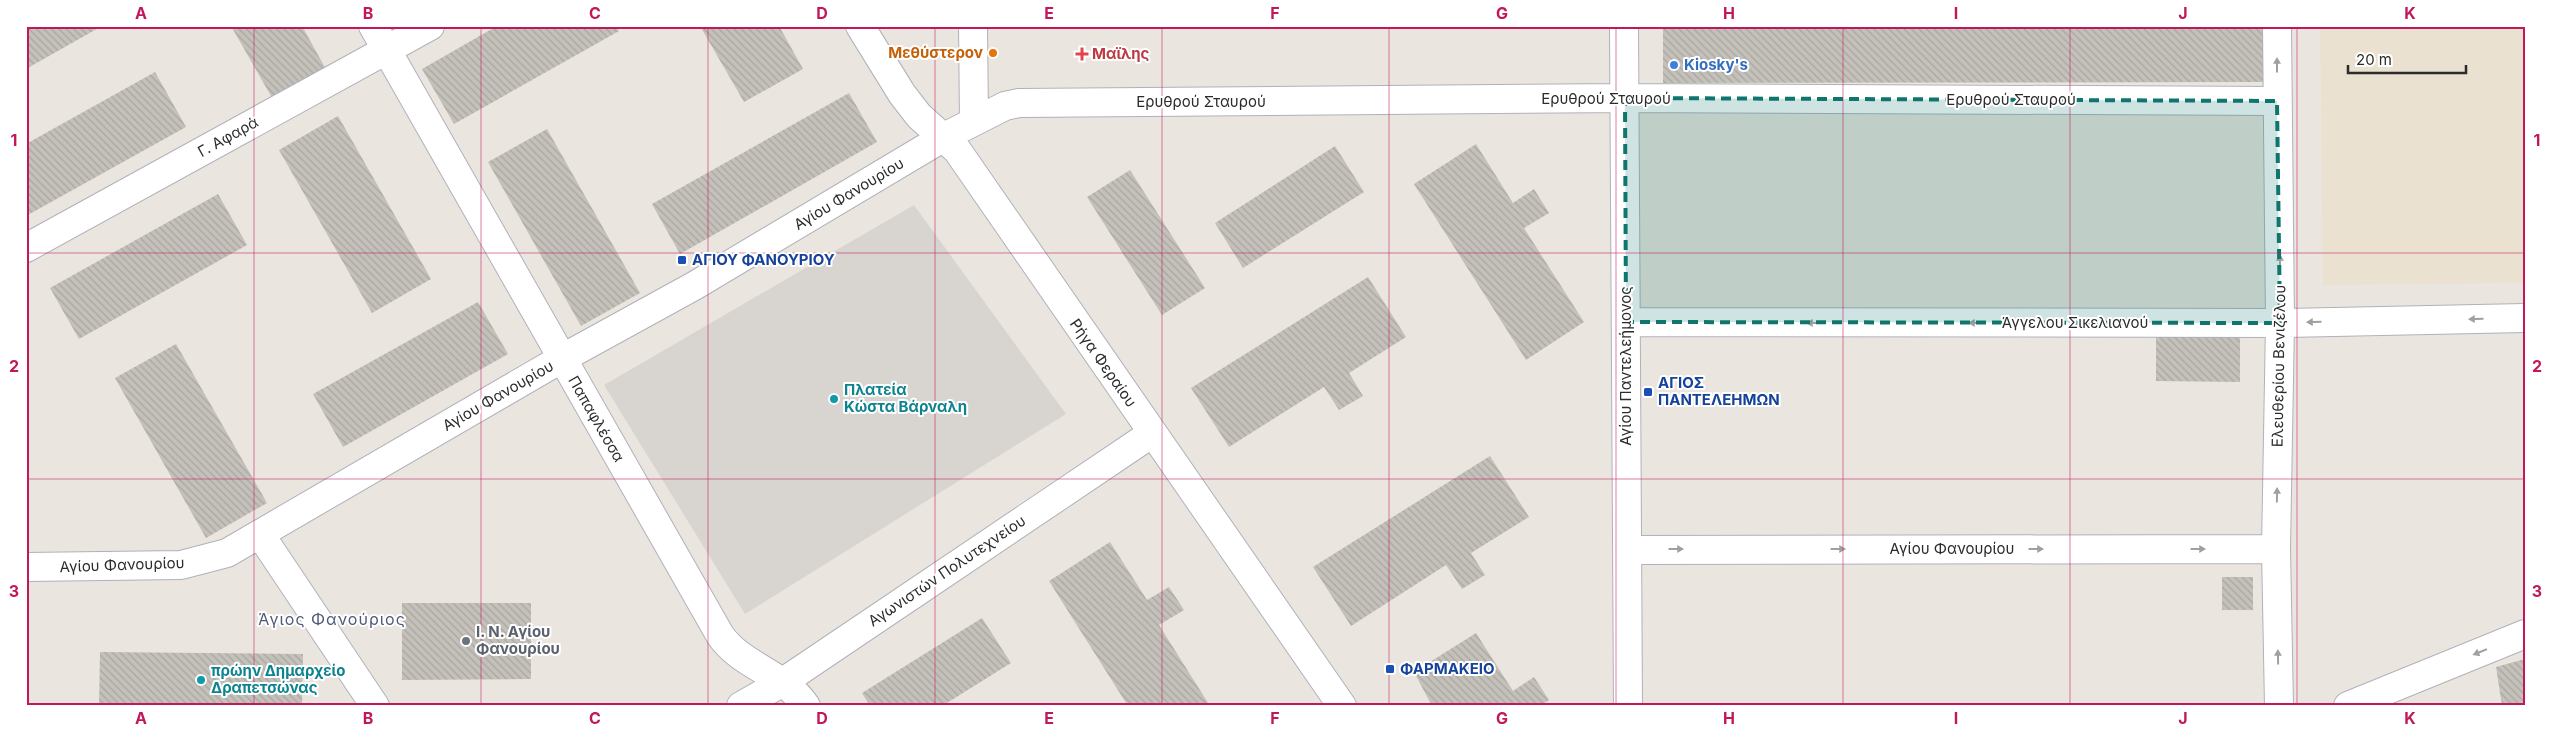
<svg xmlns="http://www.w3.org/2000/svg" width="2551" height="732" font-family="Inter,sans-serif">
  <style>
    .education { fill: #ebe1d0 }
    .plaza { fill: #d8d5d1 }
    .building { fill: url(#building-back-hatch) }
    .lines { fill: none; stroke-linecap: round; stroke-linejoin: round }
    .minor-casing { stroke: #afb2ba; stroke-width: 30 }
    .minor { stroke: #fff; stroke-width: 28 }
    .oneway { fill: #a0a0a0 }
    .marked { fill: #0f766e; fill-opacity: 0.2; stroke: #0f766e; stroke-width: 4; stroke-dasharray: 10 6; stroke-linejoin: round }
    .grid { fill: none; stroke: #c2185b; stroke-width: 1; stroke-opacity: 0.55 }
    .food-dot { fill: #e8710a; stroke: #fff; stroke-width: 2 }
    .health-dot { fill: #e0444e; stroke: #fff; stroke-width: 2 }
    .shop-dot { fill: #3f7fe0; stroke: #fff; stroke-width: 2 }
    .transit-dot { fill: #1a4fb4; stroke: #fff; stroke-width: 2 }
    .culture-dot { fill: #0f9aa8; stroke: #fff; stroke-width: 2 }
    .worship-dot { fill: #6b7280; stroke: #fff; stroke-width: 2 }
    .labels { text-anchor: middle; stroke-width: 4; stroke-linejoin: round; paint-order: stroke }
    .food-label { font-size: 15px; font-weight: bold; fill: #c56008; stroke: #fff; text-anchor: end }
    .health-label { font-size: 15px; font-weight: bold; fill: #be3a42; stroke: #fff; text-anchor: start }
    .shop-label { font-size: 15px; font-weight: bold; fill: #366cbe; stroke: #fff; text-anchor: start }
    .street-label { font-size: 15px; fill: #2b2b2b; stroke: #fff }
    .transit-label { font-size: 15px; font-weight: bold; fill: #164399; stroke: #fff; text-anchor: start }
    .culture-label { font-size: 15px; font-weight: bold; fill: #0d838f; stroke: #fff; text-anchor: start }
    .worship-label { font-size: 15px; font-weight: bold; fill: #5b616d; stroke: #fff; text-anchor: start }
    .neighbourhood-label { font-size: 16px; letter-spacing: 1px; fill: #505977; stroke: #fff }
    .neatline { fill: none; stroke: #c2185b; stroke-width: 2 }
    .grid-label { font-size: 16px; text-anchor: middle; font-weight: bold; fill: #c2185b }
  </style>
  <defs>
    <pattern id="building-back-hatch" width="6" height="6" patternUnits="userSpaceOnUse" patternTransform="scale(1.25)"><rect width="6" height="6" fill="#c4c0ba"/><path d="M-1 5l2 2M0 0l6 6M5-1l2 2" fill="none" stroke="#a9a5a0"/></pattern>
  </defs>
  <rect width="100%" height="100%" fill="#ebe5df"/>
  <path class="education" d="M2320 26H2525V283L2323 285Z"/>
  <path class="plaza" d="M914 205 1066 414 745 614 604 385Z"/>
  <path class="building" d="M26 26H102L26 69Z
    M231 26H302L328 73 275 103Z
    M497 26H616L619 31 454 124 422 69Z
    M700 26H779L803 69 744 102Z
    M1663 26H2264L2265 82 1663 83Z
    M155 72 186 127 26 216V144Z
    M849 93 877 142 680 254 652 204Z
    M338 116 431 279 372 313 279 150Z
    M547 129 640 293 581 326 488 162Z
    M1476 144 1513 203 1534 189 1549 213 1524 228 1584 322 1526 360 1414 184Z
    M1335 146 1364 192 1243 268 1215 223Z
    M1130 170 1205 288 1162 315 1087 197Z
    M218 194 247 245 79 339 50 288Z
    M1368 277 1406 337 1349 373 1363 396 1339 410 1324 387 1229 447 1191 388Z
    M478 302 508 354 343 447 313 394Z
    M2156 337H2240V382L2156 381Z
    M176 344 267 503 206 538 115 378Z
    M1490 456 1529 517 1471 553 1485 575 1462 589 1446 565 1351 626 1313 567Z
    M1110 542 1147 600 1169 587 1184 610 1159 625 1210 706H1128L1049 581Z
    M2222 577H2253V610H2222Z
    M402 603H531V679L402 680Z
    M982 618 1011 663 942 706H870L862 693Z
    M1476 633 1513 691 1534 677 1549 700 1540 706H1432L1414 672Z
    M100 652 303 654 302 706H99Z
    M2525 659V706H2502L2496 667Z"/>
  <g class="lines">
    <defs>
      <path id="minor" d="M373 26 720 635C742 667 783 672 806 706
        M860 26 902 94 919 116 957 150 1342 706
        M973 26 974 121
        M1624 26 1628 706
        M2277 26 2280 323 2276 549 2279 706
        M26 248 430 26
        M1626 322 2280 323 2525 318
        M260 534 375 706
        M1627 550 2276 549
        M26 567 181 565 227 553 561 359 694 286 944 137 1005 106 1019 103 1625 98 2277 101
        M741 706 783 682 1151 434
        M2348 706 2525 634"/>
    </defs>
    <use href="#minor" class="minor-casing"/>
    <use href="#minor" class="minor"/>
  </g>
  <defs><path id="oneway-solid" d="M-6-.8H1V-3.2L6.5 0L1 3.2V.8H-6Z" transform="scale(1.25)"/></defs>
  <g class="oneway">
    <use href="#oneway-solid" transform="translate(2277 65) rotate(-90)"/>
    <use href="#oneway-solid" transform="translate(2280 262) rotate(-91)"/>
    <use href="#oneway-solid" transform="translate(2476 319) rotate(179)"/>
    <use href="#oneway-solid" transform="translate(2314 322) rotate(179)"/>
    <use href="#oneway-solid" transform="translate(1814 323) rotate(-180)"/>
    <use href="#oneway-solid" transform="translate(1976 323) rotate(-180)"/>
    <use href="#oneway-solid" transform="translate(2277 495) rotate(-89)"/>
    <use href="#oneway-solid" transform="translate(1676 549)"/>
    <use href="#oneway-solid" transform="translate(1838 549)"/>
    <use href="#oneway-solid" transform="translate(2036 549)"/>
    <use href="#oneway-solid" transform="translate(2198 549)"/>
    <use href="#oneway-solid" transform="translate(2480 652) rotate(158)"/>
    <use href="#oneway-solid" transform="translate(2278 657) rotate(-91)"/>
  </g>
  <path class="marked" d="M1625 98 2277 101 2280 323 1626 322Z"/>
  <path class="grid" d="M254 26V706M481 26V706M708 26V706M935 26V706M1162 26V706M1389 26V706M1616 26V706M1843 26V706M2070 26V706M2297 26V706M26 253H2525M26 479H2525"/>
  <circle class="food-dot" cx="993" cy="53" r="5"/>
  <path class="health-dot" d="M1079.5 46.5h5v5h5v5h-5v5h-5v-5h-5v-5h5z"/>
  <circle class="shop-dot" cx="1674" cy="65" r="5"/>
  <g class="transit-dot">
    <rect x="677" y="255" width="10" height="10" rx="2.5"/>
    <rect x="1643" y="387" width="10" height="10" rx="2.5"/>
    <rect x="1385" y="664" width="10" height="10" rx="2.5"/>
  </g>
  <g class="culture-dot">
    <circle cx="834" cy="399" r="5"/>
    <circle cx="201" cy="680" r="5"/>
  </g>
  <circle class="worship-dot" cx="466" cy="641" r="5"/>
  <g class="labels">
    <g class="food-label">
      <text x="983" y="58">Μεθύστερον</text>
    </g>
    <g class="health-label">
      <text x="1092" y="59">Μαϊλης</text>
    </g>
    <g class="shop-label">
      <text x="1684" y="70">Kiosky's</text>
    </g>
    <g class="street-label">
      <text x="1606" y="104">Ερυθρού Σταυρού</text>
      <text x="2011" y="105">Ερυθρού Σταυρού</text>
      <text x="1201" y="107">Ερυθρού Σταυρού</text>
      <text transform="translate(228 137) rotate(-29)" y="5">Γ. Αφαρά</text>
      <text transform="translate(849 194) rotate(-31)" y="5">Αγίου Φανουρίου</text>
      <text x="2075" y="328">Άγγελου Σικελιανού</text>
      <text transform="translate(1103 363) rotate(55)" y="5">Ρήγα Φεραίου</text>
      <text transform="translate(1626 366) rotate(-90)" y="5">Αγίου Παντελεήμονος</text>
      <text transform="translate(2279 366) rotate(-89)" y="5">Ελευθερίου Βενιζέλου</text>
      <text transform="translate(498 396) rotate(-30)" y="5">Αγίου Φανουρίου</text>
      <text transform="translate(596 419) rotate(60)" y="5">Παπαφλέσσα</text>
      <text x="1952" y="554">Αγίου Φανουρίου</text>
      <text transform="translate(122 565) rotate(-2)" y="5">Αγίου Φανουρίου</text>
      <text transform="translate(947 571) rotate(-34)" y="5">Αγωνιστών Πολυτεχνείου</text>
    </g>
    <g class="transit-label">
      <text x="692" y="265">ΑΓΙΟΥ ΦΑΝΟΥΡΙΟΥ</text>
      <text x="1658" y="388">ΑΓΙΟΣ<tspan x="1658" dy="17">ΠΑΝΤΕΛΕΗΜΩΝ</tspan></text>
      <text x="1400" y="674">ΦΑΡΜΑΚΕΙΟ</text>
    </g>
    <g class="culture-label">
      <text x="844" y="395">Πλατεία<tspan x="844" dy="17">Κώστα Βάρναλη</tspan></text>
      <text x="211" y="676">πρώην Δημαρχείο<tspan x="211" dy="17">Δραπετσώνας</tspan></text>
    </g>
    <g class="worship-label">
      <text x="476" y="637">Ι. Ν. Αγίου<tspan x="476" dy="17">Φανουρίου</tspan></text>
    </g>
    <g class="neighbourhood-label">
      <text x="332" y="625">Άγιος Φανούριος</text>
    </g>
  </g>
  <rect width="2551" height="732" fill="none" stroke="#ffffff" stroke-width="55"/>
  <path d="M2348 65v8h118v-8" fill="none" stroke="#2b2b2b" stroke-width="2.5"/>
  <text x="2356" y="65" font-size="15" fill="#2b2b2b" stroke="#ffffff" stroke-width="4" paint-order="stroke">20 m</text>
  <rect x="28" y="28" width="2496" height="676" class="neatline"/>
  <g class="grid-label">
    <text x="141" y="19">A</text>
    <text x="368" y="19">B</text>
    <text x="595" y="19">C</text>
    <text x="822" y="19">D</text>
    <text x="1049" y="19">E</text>
    <text x="1275" y="19">F</text>
    <text x="1502" y="19">G</text>
    <text x="1729" y="19">H</text>
    <text x="1956" y="19">I</text>
    <text x="2183" y="19">J</text>
    <text x="2410" y="19">K</text>
    <text x="14" y="146">1</text>
    <text x="2537" y="146">1</text>
    <text x="14" y="372">2</text>
    <text x="2537" y="372">2</text>
    <text x="14" y="597">3</text>
    <text x="2537" y="597">3</text>
    <text x="141" y="724">A</text>
    <text x="368" y="724">B</text>
    <text x="595" y="724">C</text>
    <text x="822" y="724">D</text>
    <text x="1049" y="724">E</text>
    <text x="1275" y="724">F</text>
    <text x="1502" y="724">G</text>
    <text x="1729" y="724">H</text>
    <text x="1956" y="724">I</text>
    <text x="2183" y="724">J</text>
    <text x="2410" y="724">K</text>
  </g>
</svg>
